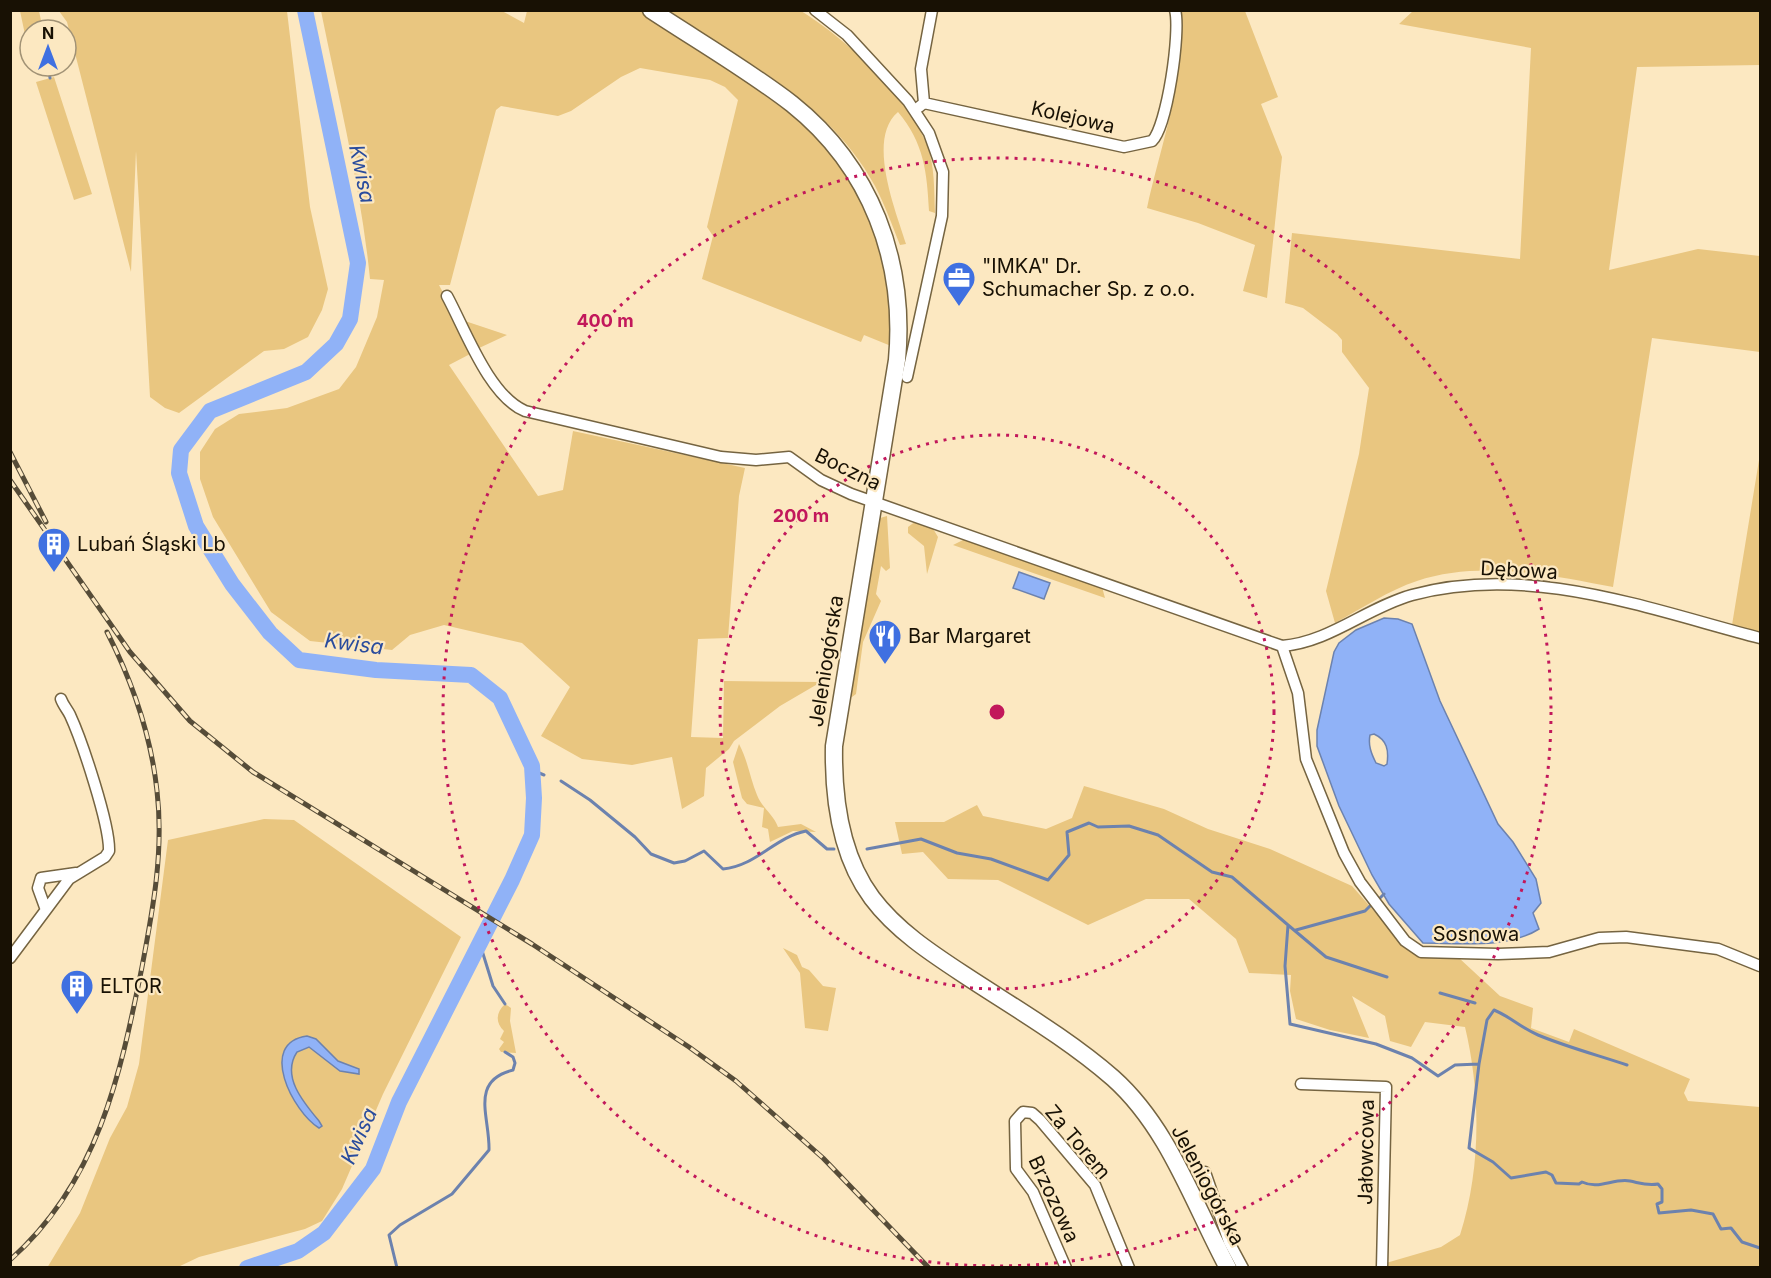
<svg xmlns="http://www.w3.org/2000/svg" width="1771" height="1278" font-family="Inter,sans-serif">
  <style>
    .green { fill: #e9c680 }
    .water { fill: #90b2f7; stroke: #6c82ae; stroke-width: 1.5; fill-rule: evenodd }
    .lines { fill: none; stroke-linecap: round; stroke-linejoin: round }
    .stream { stroke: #6c82ae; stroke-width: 3 }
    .river { stroke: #90b2f7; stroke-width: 16 }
    .street-casing { stroke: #756441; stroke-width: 13 }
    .primary-casing { stroke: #756441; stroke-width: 19 }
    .street { stroke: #fff; stroke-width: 10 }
    .primary { stroke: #fff; stroke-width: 16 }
    .rail-casing { stroke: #564c38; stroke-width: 5 }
    .rail { stroke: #fce8c1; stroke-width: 3; stroke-dasharray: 9; stroke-linecap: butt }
    .ring { fill: none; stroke: #c2185b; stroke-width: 3; stroke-dasharray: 3 6 }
    .labels { text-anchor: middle; stroke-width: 4.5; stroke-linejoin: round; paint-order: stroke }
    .street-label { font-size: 20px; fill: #181104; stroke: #fce8c1 }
    .poi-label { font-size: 20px; fill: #181104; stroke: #fce8c1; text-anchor: start }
    .water-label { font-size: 21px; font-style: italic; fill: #2a4c9d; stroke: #fce8c1 }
    .centre { fill: #c2185b; stroke: #fce8c1; stroke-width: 3 }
    .ring-label { font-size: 18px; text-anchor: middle; font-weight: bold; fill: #c2185b; stroke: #fce8c1; stroke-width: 4.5; stroke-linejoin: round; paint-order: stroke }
  </style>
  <rect width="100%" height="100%" fill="#fce8c1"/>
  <path class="green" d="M20 11H39L43 30H30V58Z
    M59 11H287L310 207 328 289 322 310 308 337 284 349 264 351 179 413 165 408 150 397 136 151 131 272 67 22Z
    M321 11H502L524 23 527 11H641L718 61 811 129 847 173 877 231 893 297 891 346 864 335 861 342 702 279 713 236 707 227 738 100 725 87 710 80 640 68 621 77 571 111 558 116 501 106 496 110 450 285H439L474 352 449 365 538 496 563 490 573 431 745 468 739 496 728 638 698 639 691 737 723 738 724 681 821 682 780 706 734 741 729 749 706 768 704 796 682 809 672 757 632 765 582 759 541 736 570 687 522 643 444 625 410 635 392 650 310 641 271 612 213 517 200 479V452L215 429 239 414 287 408 339 389 356 367 377 317 384 280 370 279C361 188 339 100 321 11Z
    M669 11H801C844 37 908 96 927 145 935 166 934 190 935 213L929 211C927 172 924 143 898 112 866 139 896 211 906 244L900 245C892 225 885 205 875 186 830 103 744 61 669 11Z
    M1178 11H1245L1278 97 1261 104 1282 157 1267 298 1243 291 1255 245 1198 223 1147 208C1161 143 1187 78 1178 11Z
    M1413 11H1760V65L1637 67 1609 270 1698 249 1760 256V352L1652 338 1613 587C1550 575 1479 560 1417 581 1389 590 1361 609 1335 623L1326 591 1359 454 1369 388 1342 352V340L1337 334 1303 308 1285 303 1292 233 1520 259 1531 48 1399 24Z
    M54 77 92 194 74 200 36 82Z
    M462 320 507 335 477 349Z
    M1760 454V633L1732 625Z
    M887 516 890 568 886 571 881 566 876 594 881 601 863 642 856 694 852 697 849 696 876 525H878L880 518Z
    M916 521 932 527 938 537 927 574 924 546 908 533V527Z
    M965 539 1102 587 1105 598 953 545Z
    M739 744C748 761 750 778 757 795 762 808 773 814 778 827L801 824 816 832 793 831 770 842 768 829 762 827 764 808 747 804 742 798 733 762Z
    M1084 786 1164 809 1208 829 1270 849 1352 886 1403 944 1418 954 1459 958 1500 996 1533 1008 1531 1028 1569 1042 1574 1029 1690 1079 1684 1093 1688 1101 1760 1107V1267H1386V1263L1441 1247 1460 1235C1481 1169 1481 1094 1465 1027L1425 1022 1411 1047 1390 1041 1385 1016 1352 996 1369 1038 1330 1030 1296 1019 1290 991 1291 975 1249 973 1236 939 1189 899H1146L1088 925 998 880 948 879 923 852 902 854 895 822H944L977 805 983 816 1046 829 1072 818Z
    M264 819 294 820 461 937 383 1094 342 1189 322 1221 305 1229 199 1257 178 1267 47 1268 80 1213 110 1138 127 1107 139 1064 168 840Z
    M783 948 797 955 802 967 809 970 823 986 836 988 828 1031 805 1028 800 973Z
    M505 1004 511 1008 510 1021 516 1053 501 1052 499 1049 504 1042 500 1039 504 1031C495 1023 496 1012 505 1004Z"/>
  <path class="water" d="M1019 572 1050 583 1044 599 1013 588Z
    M1384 618 1398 619 1412 624 1440 701 1498 824 1513 842 1536 879 1541 903 1533 913 1539 929C1508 949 1459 943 1423 943L1389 904 1372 875 1339 806 1317 746V730L1334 652 1339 643 1356 630ZM1374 734C1387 740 1389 750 1387 764L1384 766 1376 763C1371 753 1368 745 1370 735Z
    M307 1036 316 1039 338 1061 359 1069V1074L340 1071 309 1047 297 1052C281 1076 303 1102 319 1121L322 1126 319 1128C293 1112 257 1043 307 1036Z"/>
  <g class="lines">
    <path class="stream" d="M48 66 50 78
      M532 770 544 775
      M561 781 590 800 635 837 651 854 674 863 685 861 704 851 723 869C756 866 775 837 806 831L827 849H834
      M867 849 921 839 957 853 991 859 1048 880 1069 855 1067 832 1089 823 1098 827 1129 826 1158 835 1212 872 1232 877 1288 925 1285 966 1290 1024 1376 1044 1412 1058 1438 1076 1455 1065 1479 1064 1469 1148 1493 1162 1511 1178 1546 1172 1552 1175 1556 1183 1579 1184 1582 1182C1599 1190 1613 1178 1630 1181 1640 1183 1647 1186 1658 1184L1662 1189V1202L1657 1204 1659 1213 1691 1210 1713 1214 1721 1229 1731 1228 1742 1242 1760 1248
      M1380 898 1384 894
      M1288 925 1326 957 1387 977
      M1296 930 1365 911 1370 906
      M480 944 493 986 505 1004
      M1440 993 1475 1003
      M1479 1064 1487 1020 1494 1010C1511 1017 1521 1028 1538 1035 1567 1047 1597 1055 1627 1065
      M397 1268 389 1235 400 1225 452 1194 489 1150C490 1117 469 1081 513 1070L515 1063 513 1057 505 1052"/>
    <path class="river" d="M247 1268 298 1251 324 1233 373 1169 399 1102 512 880 532 835 534 798 532 766 500 698 471 675 376 670 299 660 270 633 232 584 196 526 179 473 181 450 210 411 306 372 336 344 350 319 358 263 305 10"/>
    <defs>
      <path id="street" d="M815 10 847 35 908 101 929 133 943 172 942 216 907 377
        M924 103 1124 147 1152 141C1167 127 1181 31 1175 10
        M919 107 924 103 921 69 932 10
        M447 296C465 329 489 396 525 411L721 457 756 460 789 457 821 480 851 494 1282 646C1330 642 1366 608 1412 595 1529 563 1648 609 1760 638
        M1282 646 1298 693 1306 759 1344 853 1360 882 1405 941 1421 952 1498 954 1549 952 1599 938 1626 937 1718 949 1760 966
        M46 910 38 888 41 878 76 873
        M10 958 69 879 105 857 109 851C110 825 82 741 70 715 67 709 63 705 61 699
        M1301 1084 1386 1087 1382 1268
        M1205 1172 1229 1242 1243 1268
        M1066 1268 1033 1192 1016 1169 1015 1121 1023 1112 1032 1113 1040 1120 1095 1185 1129 1268"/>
      <path id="primary" d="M651 10C698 41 748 70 792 104 871 167 906 261 897 360L834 746C833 798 840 855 872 898 896 930 931 953 963 974 1013 1007 1067 1038 1113 1078 1169 1128 1193 1203 1228 1268"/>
    </defs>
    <use href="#street" class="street-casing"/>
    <use href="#primary" class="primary-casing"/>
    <use href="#street" class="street"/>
    <use href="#primary" class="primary"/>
    <defs>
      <path id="rail" d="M10 452 46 522
        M10 480 130 652 190 721 253 772 532 944 689 1047 736 1081 823 1158 929 1268
        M10 1260C98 1182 120 1076 142 967 153 909 164 851 157 791 151 735 133 683 107 632"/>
    </defs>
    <use href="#rail" class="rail-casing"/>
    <use href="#rail" class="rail"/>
  </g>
  <g class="ring">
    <circle cx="997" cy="712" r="277"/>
    <circle cx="997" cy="712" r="554"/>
  </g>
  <defs>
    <symbol id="office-pin" viewBox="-11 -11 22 30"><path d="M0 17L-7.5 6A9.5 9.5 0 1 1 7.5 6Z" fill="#3f70e1" stroke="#fce8c1"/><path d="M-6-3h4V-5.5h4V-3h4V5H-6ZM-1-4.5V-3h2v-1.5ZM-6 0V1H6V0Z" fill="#fff"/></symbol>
    <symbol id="building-pin" viewBox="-11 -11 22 30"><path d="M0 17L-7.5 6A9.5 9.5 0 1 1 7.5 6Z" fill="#3f70e1" stroke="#fce8c1"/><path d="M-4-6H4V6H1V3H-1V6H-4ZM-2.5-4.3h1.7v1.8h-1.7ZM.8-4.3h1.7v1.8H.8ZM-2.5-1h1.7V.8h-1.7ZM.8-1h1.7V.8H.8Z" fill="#fff"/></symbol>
    <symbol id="restaurant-pin" viewBox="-11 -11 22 30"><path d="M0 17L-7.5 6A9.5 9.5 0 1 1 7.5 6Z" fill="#3f70e1" stroke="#fce8c1"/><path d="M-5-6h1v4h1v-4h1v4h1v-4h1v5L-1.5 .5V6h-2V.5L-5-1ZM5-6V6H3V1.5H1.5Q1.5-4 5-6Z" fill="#fff"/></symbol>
  </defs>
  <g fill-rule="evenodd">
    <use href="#office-pin" x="940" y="259" width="38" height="52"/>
    <use href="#building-pin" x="35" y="525" width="38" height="52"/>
    <use href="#restaurant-pin" x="866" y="617" width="38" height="52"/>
    <use href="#building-pin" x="58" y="967" width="38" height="52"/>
  </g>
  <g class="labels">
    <g class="street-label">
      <text transform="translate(1073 117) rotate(13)" y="7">Kolejowa</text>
      <text transform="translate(848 469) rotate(26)" y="7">Boczna</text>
      <text transform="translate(1519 570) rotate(3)" y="7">Dębowa</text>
      <text transform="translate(826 661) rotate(-81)" y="7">Jeleniogórska</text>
      <text x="1476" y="941">Sosnowa</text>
      <text transform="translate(1078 1142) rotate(50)" y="7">Za Torem</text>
      <text transform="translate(1366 1152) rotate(-89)" y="7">Jałowcowa</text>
      <text transform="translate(1208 1185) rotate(62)" y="7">Jeleniogórska</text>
      <text transform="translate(1054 1199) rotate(65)" y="7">Brzozowa</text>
    </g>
    <g class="poi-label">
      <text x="982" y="273">"IMKA" Dr.<tspan x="982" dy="23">Schumacher Sp. z o.o.</tspan></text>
      <text x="77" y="551">Lubań Śląski Lb</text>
      <text x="908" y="643">Bar Margaret</text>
      <text x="100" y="993">ELTOR</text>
    </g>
    <g class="water-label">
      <text transform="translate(362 174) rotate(78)" y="7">Kwisa</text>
      <text transform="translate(354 644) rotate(7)" y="7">Kwisa</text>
      <text transform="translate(359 1136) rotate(-66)" y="7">Kwisa</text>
    </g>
  </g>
  <circle cx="997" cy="712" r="9" class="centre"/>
  <g class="ring-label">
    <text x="605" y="327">400 m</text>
    <text x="801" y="522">200 m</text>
  </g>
  <rect width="1771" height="1278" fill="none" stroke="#181104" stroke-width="24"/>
  <g transform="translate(48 48)"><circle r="28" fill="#fce8c1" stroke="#a19275" stroke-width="1.5"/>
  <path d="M0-4.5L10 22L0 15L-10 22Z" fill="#3f70e1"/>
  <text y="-9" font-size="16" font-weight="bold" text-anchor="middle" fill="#181104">N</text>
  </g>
</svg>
